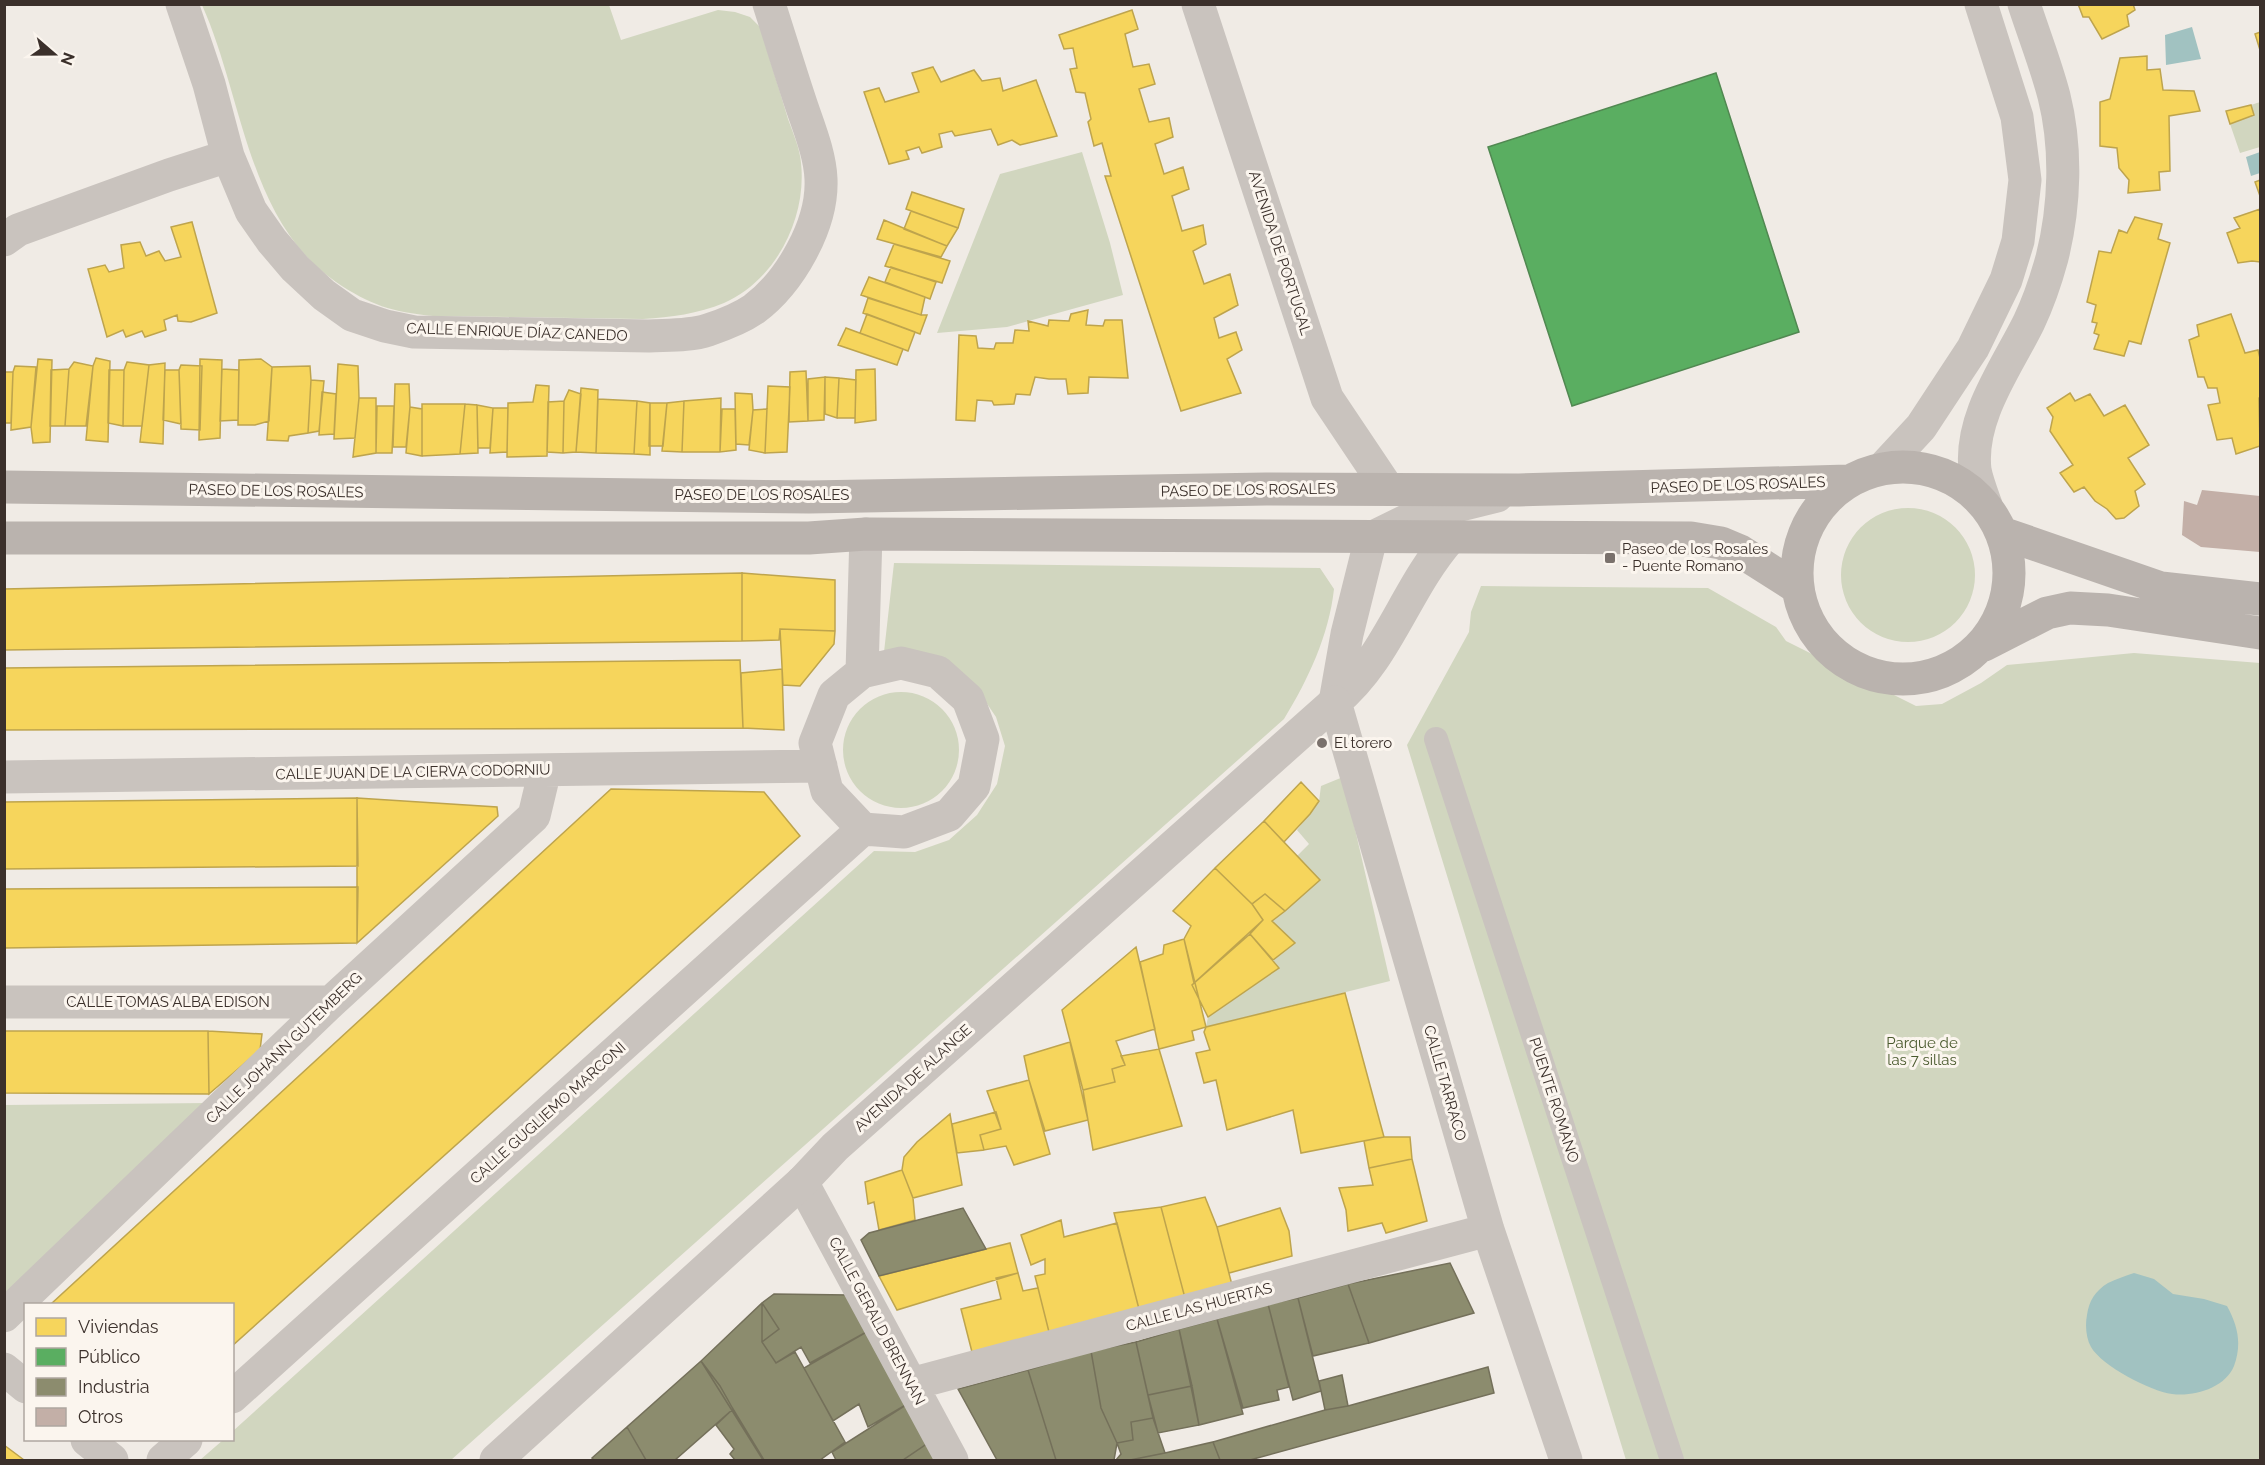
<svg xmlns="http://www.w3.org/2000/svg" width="2265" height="1465" font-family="Raleway,sans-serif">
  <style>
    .green { fill: #d1d6bf }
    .water { fill: #a1c2c1 }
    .homes { fill: #f6d55c; stroke: #bea44d; stroke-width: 1.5 }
    .public { fill: #5aae61; stroke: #518851; stroke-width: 1.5 }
    .industry { fill: #8c8c6e; stroke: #74705a; stroke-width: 1.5 }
    .building { fill: #c3afa7 }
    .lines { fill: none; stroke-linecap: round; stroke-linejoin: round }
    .pedestrian { stroke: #c9c3be; stroke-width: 24 }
    .minor { stroke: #c9c3be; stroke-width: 33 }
    .tertiary { stroke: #c9c3be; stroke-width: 33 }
    .secondary { stroke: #bab3ae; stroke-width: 33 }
    .poi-dot { fill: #7a716c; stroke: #fbf5ee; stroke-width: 2 }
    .labels { text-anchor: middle; stroke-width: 6; stroke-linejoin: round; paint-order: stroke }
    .street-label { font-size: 15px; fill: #3b302b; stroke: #fbf5ee }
    .poi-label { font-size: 15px; fill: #3b302b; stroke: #fbf5ee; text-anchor: start }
    .park-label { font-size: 15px; fill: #4a5a2e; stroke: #fbf5ee }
  </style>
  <rect width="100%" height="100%" fill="#f0ebe5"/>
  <path class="green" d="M202 5H609L621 40 718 10 735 12 750 17 760 27C769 58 779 88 788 119 793 133 800 149 801 163 807 218 776 280 724 303 698 314 671 317 643 319L433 316C392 312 370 305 336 282 247 221 243 96 202 5Z
    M2260 102V147L2240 153 2230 124 2254 115 2251 105Z
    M1082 152 1110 243 1123 295 1007 327 937 333 1000 174Z
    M1841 575a67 67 0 1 1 134 0a67 67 0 1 1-134 0Z
    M894 563 1320 568 1334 589C1329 635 1308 680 1284 719L451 1460H200L223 1440H232L233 1431 874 851 915 852 949 840 977 815 997 784 1005 746 996 717 973 683 884 652Z
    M1481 586 1708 588 1776 627 1786 641 1916 706 1942 704 1981 683 2007 665 2134 653 2260 663V1460H1626L1407 745 1469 632 1471 612Z
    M843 750a58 58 0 1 1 116 0a58 58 0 1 1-116 0Z
    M1343 777 1390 981 1206 1027 1208 1017 1279 968 1273 960 1294 943 1272 921 1285 911 1319 880 1297 856 1309 844 1297 830 1319 801 1321 786Z
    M208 1103 5 1295V1105Z"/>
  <path class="water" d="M2192 27 2201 59 2166 65 2165 35Z
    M2260 152V173L2251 176 2246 157Z
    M2134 1273 2154 1279 2173 1294 2204 1299 2227 1306C2238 1326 2242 1344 2234 1366 2225 1388 2194 1397 2172 1394 2150 1391 2102 1366 2091 1347 2086 1338 2085 1325 2087 1315 2089 1301 2095 1291 2108 1283 2116 1279 2125 1276 2134 1273Z"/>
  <path class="homes" d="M2078 4H2133L2135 10 2127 15 2129 26 2102 39 2089 17H2083Z
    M1132 10 1138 29 1125 34 1133 67 1149 64 1155 84 1139 89 1149 122 1169 118 1173 137 1155 144 1164 174 1183 167 1189 189 1172 196 1182 231 1203 225 1206 244 1193 251 1204 284 1230 274 1238 305 1214 318 1219 338 1236 332 1242 350 1227 359 1241 393 1181 411 1105 176H1111L1102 143 1094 146 1088 122 1091 119 1085 93 1076 92 1070 69 1077 68 1073 48 1064 49 1059 35Z
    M2260 32V50L2255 34Z
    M2147 56V70L2160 69 2163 90 2194 91 2200 111 2169 116 2170 171 2159 172 2160 190 2128 193 2129 180 2119 168 2117 148 2100 146V102L2110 99 2120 58Z
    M933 67 941 82 974 70 982 81 1000 78 1003 91 1036 80 1057 136 1020 145 1012 140 998 145 991 129 955 136 952 131 939 134 942 147 922 153 919 147 906 151 909 159 889 164 864 92 879 88 885 102 919 92 912 73Z
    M2251 105 2254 115 2230 124 2226 111Z
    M2260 180V196L2255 182Z
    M912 192 964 209 958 228 906 209Z
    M2260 209V262L2252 261 2238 263 2227 233 2240 228 2234 218Z
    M911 211 958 228 947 246 904 229Z
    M2135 217 2162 224 2158 239 2170 243 2141 344 2129 341 2124 356 2094 349 2099 335 2094 333 2097 323 2092 322 2096 305 2087 302 2099 251 2111 253 2119 230 2127 233Z
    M884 220 947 246 941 257 877 239Z
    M192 222 217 313 191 322 178 321 177 315 164 320 166 330 145 337 142 331 126 337 123 330 107 337 88 269 105 265 109 272 124 268 121 245 140 242 146 256 159 251 165 261 181 257 171 227Z
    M894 244 950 261 942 283 885 266Z
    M891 267 936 282 930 299 885 282Z
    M869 277 925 297 921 315 861 295Z
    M868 298 921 315H927L920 334 863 313Z
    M1088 310 1086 325 1103 326 1105 320H1122L1128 378 1089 377 1088 393 1068 394 1066 379H1049L1035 377 1030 395 1016 394 1014 404 994 405 992 401 977 400 975 421 956 420 959 335 976 336 978 348 994 349 996 343H1013L1015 330 1029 331 1028 321 1048 326 1049 320 1069 321 1071 314Z
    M867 314 915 332 908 351 860 333Z
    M2231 314 2245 353 2258 350 2260 358V397L2259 398 2260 446 2236 454 2232 438 2217 440 2208 405 2220 403 2217 388H2208L2204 377H2198L2189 340 2199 336 2197 325Z
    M846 328 903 349 897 365 838 345Z
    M96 358 110 361 108 442 86 440 93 366Z
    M38 359 52 360 50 442 33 443 31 427Z
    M200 359 222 360 220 438 199 440Z
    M261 359 272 367 269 421 255 425H238L239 360Z
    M74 362 93 366 86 426H65L69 369Z
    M127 362 149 365 142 426H123L124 370Z
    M165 363 163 444 140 442 149 365Z
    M338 364 358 366 359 398 355 438 334 439Z
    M181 365 202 366 200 430 181 429 179 370Z
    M15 366 36 367 31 427 11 430 13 372Z
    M310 366 311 380 308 433 289 436 288 441 267 440 272 367Z
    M69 369 65 426H50L51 370Z
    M222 369 239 370 238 420 220 421Z
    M875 369 876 420 855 423 856 370Z
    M109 370H124L123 426 108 423Z
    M165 370H179L181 424 163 420Z
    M806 371 808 421 789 422 790 372Z
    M4 372H13L11 423H4Z
    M825 377 839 378 837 418 825 414Z
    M825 377 824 420 808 421V379Z
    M839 378 856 380 855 418H837Z
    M311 380 324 381 319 431 308 433Z
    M395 384H409L410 407 406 447H393Z
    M536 385 549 386 547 456 507 457 508 403 533 402Z
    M768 386 790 387 787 452 765 453Z
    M581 388 598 390 596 453 576 452Z
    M569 390 581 394 576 452 563 453 564 401Z
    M322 392 336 394 334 434 319 435Z
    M735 393 752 394 753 410 749 445 736 444Z
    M2070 393 2075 401 2090 394 2104 416 2125 405 2149 445 2128 458 2145 484 2135 491 2139 506 2124 518 2116 519 2107 509 2095 501 2084 487 2074 492 2060 473 2073 465 2050 431 2053 417 2047 408Z
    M359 398H376V453L353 457Z
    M721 398 720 452H682L684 401Z
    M598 399 637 401 634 454 596 453Z
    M564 401 563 453 547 452 548 402Z
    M637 401 650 403V455L634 454Z
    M684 401 682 452 662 451 667 403Z
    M650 403H667L663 446H649Z
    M422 404H465L460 454 422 456Z
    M465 404 477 405 478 453 460 454Z
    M477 405 493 408 490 448H478Z
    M377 406H394L392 453H376Z
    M410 407 422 409V456L406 453Z
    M493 408H508L507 452 490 453Z
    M722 409H735L736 450 720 452Z
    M767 409 765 453 749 450 753 410Z
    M742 573 835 580V631L780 629 779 640 742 641Z
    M742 573V641L4 650V589Z
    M780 629 835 631 834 644 800 686 783 685Z
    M740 660 743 728 4 730V668Z
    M782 669 784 730 743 728 741 673Z
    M1301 782 1319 801 1310 814 1284 842 1264 821Z
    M611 789 764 792 800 836 232 1346V1304H51Z
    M357 798 497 807 498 816 357 943Z
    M357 798 358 866 4 869V802Z
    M1264 821 1320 880 1285 911 1265 894 1252 904 1215 868Z
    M1215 868 1252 904 1263 920 1194 983 1184 939 1191 926 1173 911Z
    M358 887 357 943 4 948V889Z
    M1265 894 1285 911 1272 921 1295 943 1273 960 1250 934 1263 920 1252 904Z
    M1250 934 1279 968 1208 1017 1192 985Z
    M1184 939 1206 1027 1192 1031 1194 1040 1159 1049 1140 962 1163 954 1164 945Z
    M1136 947 1155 1029 1116 1041 1125 1065 1112 1069 1115 1082 1083 1090 1062 1010Z
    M1345 993 1384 1137 1301 1153 1293 1110 1227 1130 1216 1080 1204 1083 1196 1053 1210 1050 1204 1032 1206 1027Z
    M4 1031H208L209 1094 4 1093Z
    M208 1031 262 1034 260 1050 209 1094Z
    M1070 1042 1088 1120 1045 1131 1029 1080 1024 1056Z
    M1159 1049 1182 1126 1093 1150 1083 1090 1115 1082 1112 1069 1125 1065 1121 1056Z
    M1029 1080 1050 1154 1014 1165 1006 1146 984 1150 980 1135 1001 1129 987 1091Z
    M996 1112 1001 1129 980 1135 984 1150 957 1153 952 1124Z
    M950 1114 962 1185 913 1198 902 1170 904 1157 917 1142Z
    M1384 1137H1410L1412 1159 1369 1168 1364 1141Z
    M1412 1159 1427 1221 1386 1233 1382 1223 1348 1231 1346 1210 1339 1188 1373 1185 1369 1168Z
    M902 1170 913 1198 915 1220 879 1230 874 1202 868 1204 865 1182Z
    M1205 1197 1217 1227 1232 1285 1185 1298 1161 1207Z
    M1161 1207 1185 1298 1139 1309 1114 1213Z
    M1280 1208 1289 1231 1292 1256 1229 1273 1217 1227Z
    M1061 1220 1064 1237 1117 1223 1139 1309 1049 1332 1035 1276 1045 1274V1259L1031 1265 1021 1235Z
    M1010 1243 1018 1273 897 1310 879 1276Z
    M1018 1273 1023 1291 1038 1288 1049 1332 972 1352 961 1309 1001 1299 996 1278Z
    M4 1445 24 1460H4Z"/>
  <path class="public" d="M1716 73 1799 332 1572 406 1488 147Z"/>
  <path class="industry" d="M963 1208 986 1249 879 1276 861 1240 869 1233Z
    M1450 1263 1474 1313 1369 1343 1348 1284Z
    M1348 1284 1369 1343 1313 1356 1298 1298Z
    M774 1294 849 1295 870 1330 810 1363 801 1347 776 1363 762 1342V1303Z
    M1298 1298 1321 1391 1293 1400 1268 1304Z
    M762 1303 779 1329 762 1342 776 1363 795 1352 845 1442 820 1460H763L701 1361Z
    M1268 1304 1289 1387 1277 1390 1279 1400 1243 1408 1217 1319Z
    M1217 1319 1243 1414 1199 1425 1179 1329Z
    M1179 1329 1192 1386 1148 1395 1136 1342Z
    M870 1330 909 1403 868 1427 859 1404 833 1421 804 1368Z
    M1136 1342 1153 1418 1131 1422 1133 1440 1117 1443 1101 1408 1091 1351Z
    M1091 1351 1101 1408 1117 1443 1114 1460H1056L1028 1370Z
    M701 1361 720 1386 733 1409 675 1460H646L627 1427Z
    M1488 1367 1494 1393 1250 1460H1220L1213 1442 1325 1410 1348 1406Z
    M1028 1370 1056 1460H997L958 1389Z
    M1342 1375 1348 1406 1325 1410 1319 1381Z
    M1192 1386 1199 1425 1158 1433 1148 1395Z
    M909 1403 931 1441 903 1460H836L832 1452Z
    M733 1409 764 1460H735L730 1454 734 1449 716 1425Z
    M1153 1418 1165 1453 1130 1460H1116L1121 1454 1117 1443 1133 1440 1131 1422Z
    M627 1427 646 1460H594L592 1458Z
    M931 1441 944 1460H903Z
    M1213 1442 1220 1460H1130L1165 1453Z"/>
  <path class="building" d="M2202 490 2260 496V552L2201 547 2182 535 2184 501 2197 505Z"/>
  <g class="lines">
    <path class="pedestrian" d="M1436 739 1672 1460"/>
    <path class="minor" d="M182 4 209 84 228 156 251 211 272 241 295 268 324 295 352 315 385 326 414 332 649 336C669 335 690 336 708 330 723 325 741 318 754 309 790 282 823 225 821 179 820 154 809 128 801 104 790 71 780 38 769 4
      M4 240 18 230 169 175 228 156
      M1883 468 1921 427 1973 348 2006 280 2018 241 2025 180 2017 117 1981 4
      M1497 496 1416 516 1371 538 1347 634 1335 702 1488 1230 1566 1460
      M1986 505C1982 494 1977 481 1975 470 1969 417 2007 367 2029 322 2039 301 2046 280 2052 258 2065 206 2067 148 2054 96 2046 65 2034 35 2024 4
      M901 663 938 672 968 699 983 739 974 786 949 815 904 832 863 829 827 791 815 743 834 695 862 672Z
      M862 672 866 534
      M1335 702C1388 658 1405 589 1450 538
      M4 777 821 766
      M4 1002H331
      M802 1182 952 1460
      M4 1316 331 1002 534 816 545 770
      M4 1369 26 1387
      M911 1384 1488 1230
      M232 1397 863 829
      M87 1440 112 1460
      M163 1460 186 1440"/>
    <path class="tertiary" d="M1198 4 1327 398 1388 489
      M496 1460 802 1182 835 1147 1335 702"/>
    <path class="secondary" d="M1797 573a106 106 0 1 1 212 0a106 106 0 1 1-212 0Z
      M4 487 809 497 1266 489 1519 490 1848 481
      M2002 533 2161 588 2260 599
      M4 538H809L866 534 1691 538 1721 543 1740 551 1798 588
      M1984 645 2047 613 2070 608 2108 610 2260 633"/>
  </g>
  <g class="poi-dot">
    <rect x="1604" y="552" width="12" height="12" rx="3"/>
    <circle cx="1322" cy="743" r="6"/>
  </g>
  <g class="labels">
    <g class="street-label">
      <text transform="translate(1280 253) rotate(72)" y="5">AVENIDA DE PORTUGAL</text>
      <text transform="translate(517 332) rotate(2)" y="5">CALLE ENRIQUE DÍAZ CANEDO</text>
      <text transform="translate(1738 485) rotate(-2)" y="5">PASEO DE LOS ROSALES</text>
      <text transform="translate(1248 490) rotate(-1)" y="5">PASEO DE LOS ROSALES</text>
      <text transform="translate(276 491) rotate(1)" y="5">PASEO DE LOS ROSALES</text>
      <text x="762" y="500">PASEO DE LOS ROSALES</text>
      <text transform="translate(413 772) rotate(-1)" y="5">CALLE JUAN DE LA CIERVA CODORNIU</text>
      <text x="168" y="1007">CALLE TOMAS ALBA EDISON</text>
      <text transform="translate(284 1048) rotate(-44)" y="5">CALLE JOHANN GUTEMBERG</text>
      <text transform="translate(913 1078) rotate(-42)" y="5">AVENIDA DE ALANGE</text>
      <text transform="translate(1445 1083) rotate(74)" y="5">CALLE TARRACO</text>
      <text transform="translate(1554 1100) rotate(72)" y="5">PUENTE ROMANO</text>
      <text transform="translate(548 1113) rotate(-42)" y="5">CALLE GUGLIEMO MARCONI</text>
      <text transform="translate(1199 1307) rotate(-15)" y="5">CALLE LAS HUERTAS</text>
      <text transform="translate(877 1321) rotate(62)" y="5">CALLE GERALD BRENNAN</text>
    </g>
    <g class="poi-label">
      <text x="1622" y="554">Paseo de los Rosales<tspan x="1622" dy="17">- Puente Romano</tspan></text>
      <text x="1334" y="748">El torero</text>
    </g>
    <g class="park-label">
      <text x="1922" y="1048">Parque de<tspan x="1922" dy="17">las 7 sillas</tspan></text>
    </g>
  </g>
  <rect width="2265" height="1465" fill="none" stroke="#3b302b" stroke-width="12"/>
  <rect x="24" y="1303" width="210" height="138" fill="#fbf5ee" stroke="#aea6a0" stroke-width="1.5"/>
  <rect x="36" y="1318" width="30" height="18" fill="#f6d55c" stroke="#aea6a0" stroke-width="1.5"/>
  <text x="78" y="1333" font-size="18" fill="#3b302b">Viviendas</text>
  <rect x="36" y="1348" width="30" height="18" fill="#5aae61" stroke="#aea6a0" stroke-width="1.5"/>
  <text x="78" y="1363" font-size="18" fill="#3b302b">Público</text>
  <rect x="36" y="1378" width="30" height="18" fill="#8c8c6e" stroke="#aea6a0" stroke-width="1.5"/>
  <text x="78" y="1393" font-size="18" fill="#3b302b">Industria</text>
  <rect x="36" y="1408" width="30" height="18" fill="#c3afa7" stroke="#aea6a0" stroke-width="1.5"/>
  <text x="78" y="1423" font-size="18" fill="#3b302b">Otros</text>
  <g transform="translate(54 54) rotate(110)" stroke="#fbf5ee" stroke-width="4.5" paint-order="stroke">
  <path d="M0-4.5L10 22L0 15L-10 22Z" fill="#3b302b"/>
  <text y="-9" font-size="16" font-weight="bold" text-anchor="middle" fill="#3b302b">N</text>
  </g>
</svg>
